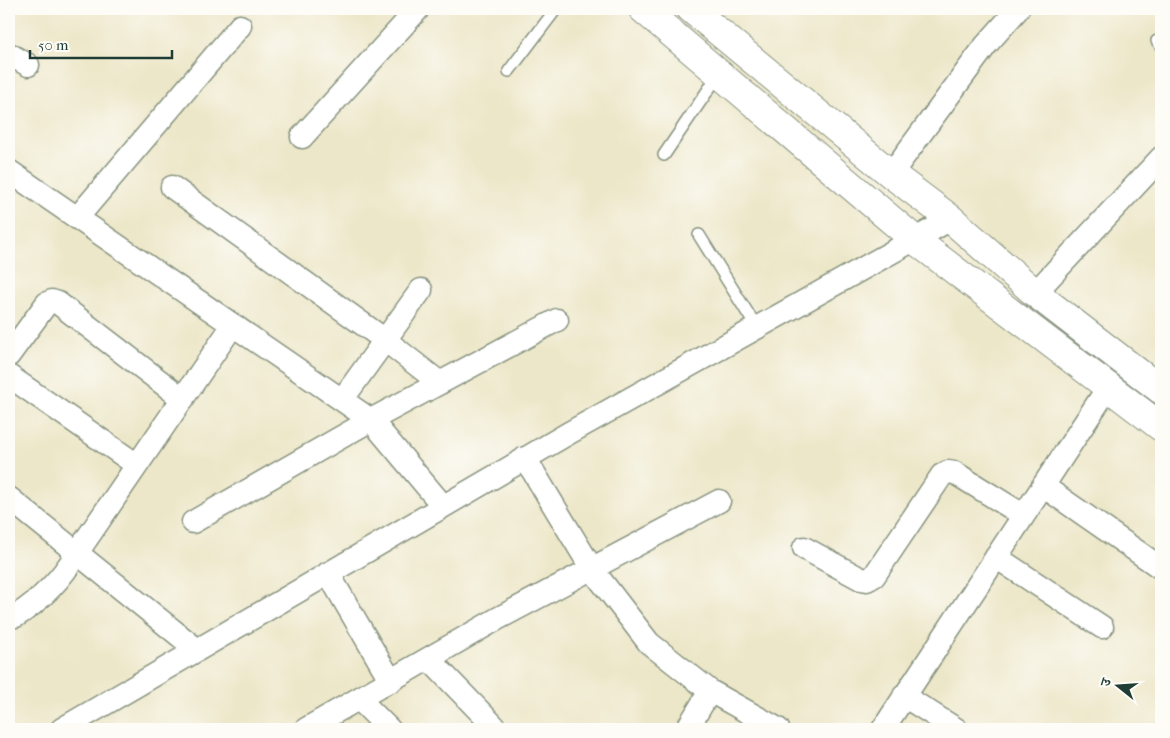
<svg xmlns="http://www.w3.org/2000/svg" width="1170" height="738" font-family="'IM FELL French Canon','Noto Serif Devanagari',serif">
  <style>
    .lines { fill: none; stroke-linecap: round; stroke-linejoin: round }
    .lane-casing { stroke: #86927e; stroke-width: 14 }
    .street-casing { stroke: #86927e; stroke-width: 25 }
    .primary-casing { stroke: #86927e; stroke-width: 30 }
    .lane { stroke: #fff; stroke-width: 11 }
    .street { stroke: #fff; stroke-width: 22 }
    .primary { stroke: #fff; stroke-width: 28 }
  </style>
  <rect width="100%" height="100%" fill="#fdfcf7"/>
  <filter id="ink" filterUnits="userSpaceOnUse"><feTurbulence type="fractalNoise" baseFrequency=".02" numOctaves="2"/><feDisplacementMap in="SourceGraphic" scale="10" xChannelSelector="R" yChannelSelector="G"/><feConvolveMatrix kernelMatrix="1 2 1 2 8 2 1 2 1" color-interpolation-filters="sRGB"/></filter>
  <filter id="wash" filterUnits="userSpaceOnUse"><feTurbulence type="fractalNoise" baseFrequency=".0096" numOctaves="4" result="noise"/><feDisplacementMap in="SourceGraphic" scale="20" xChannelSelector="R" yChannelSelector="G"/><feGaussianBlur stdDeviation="1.12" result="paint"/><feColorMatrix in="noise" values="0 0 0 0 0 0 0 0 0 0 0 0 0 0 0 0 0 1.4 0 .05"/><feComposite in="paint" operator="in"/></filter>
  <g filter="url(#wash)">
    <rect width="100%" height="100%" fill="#ede7c9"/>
  </g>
  <g filter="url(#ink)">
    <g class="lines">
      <defs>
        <path id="lane" d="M1157 41 1161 46
          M509 71 556 9
          M664 155 719 74
          M699 235 757 328"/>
        <path id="street" d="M9 54 28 65
          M302 137 418 9
          M9 171 371 420 443 506
          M891 174 986 45 1018 9
          M172 187 385 340 440 383
          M77 218 240 26
          M1035 293 1161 158
          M9 355 47 303 52 301 58 303 183 399
          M9 376 137 465
          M342 400 421 290
          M525 458 592 569 649 643 710 691 778 729
          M1043 486 1161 568
          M9 498 196 649
          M193 522 371 420 557 320
          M804 548 861 579 867 580 874 576 942 475 948 472 955 473 1023 515
          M996 557 1102 627
          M328 573 391 681
          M16 616C41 600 62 578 77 553L233 325
          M429 659 493 725
          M904 696 956 729
          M359 699 389 729
          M62 729 569 433 951 219
          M306 729 497 619 719 501
          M687 729 710 691
          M883 729 1109 386"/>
        <path id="primary" d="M643 9 915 240 1161 427
          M691 9 891 174 951 219 1035 293 1161 390"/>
      </defs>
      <use href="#lane" class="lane-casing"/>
      <use href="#street" class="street-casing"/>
      <use href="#primary" class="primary-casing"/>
      <use href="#lane" class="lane"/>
      <use href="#street" class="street"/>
      <use href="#primary" class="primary"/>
    </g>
  </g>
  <rect width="1170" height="738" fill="none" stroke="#fdfcf7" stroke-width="30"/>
  <g transform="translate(1118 686) rotate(287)" stroke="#fdfcf7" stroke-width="4" paint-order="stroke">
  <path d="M0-4L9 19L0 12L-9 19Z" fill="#1f3d34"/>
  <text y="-8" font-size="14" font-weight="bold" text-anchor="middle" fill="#1f3d34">उ</text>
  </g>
  <path d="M30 50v8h142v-8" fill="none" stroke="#1f3d34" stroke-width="2.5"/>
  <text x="38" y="50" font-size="15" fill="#1f3d34" stroke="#fdfcf7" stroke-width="4" paint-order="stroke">50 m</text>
</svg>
